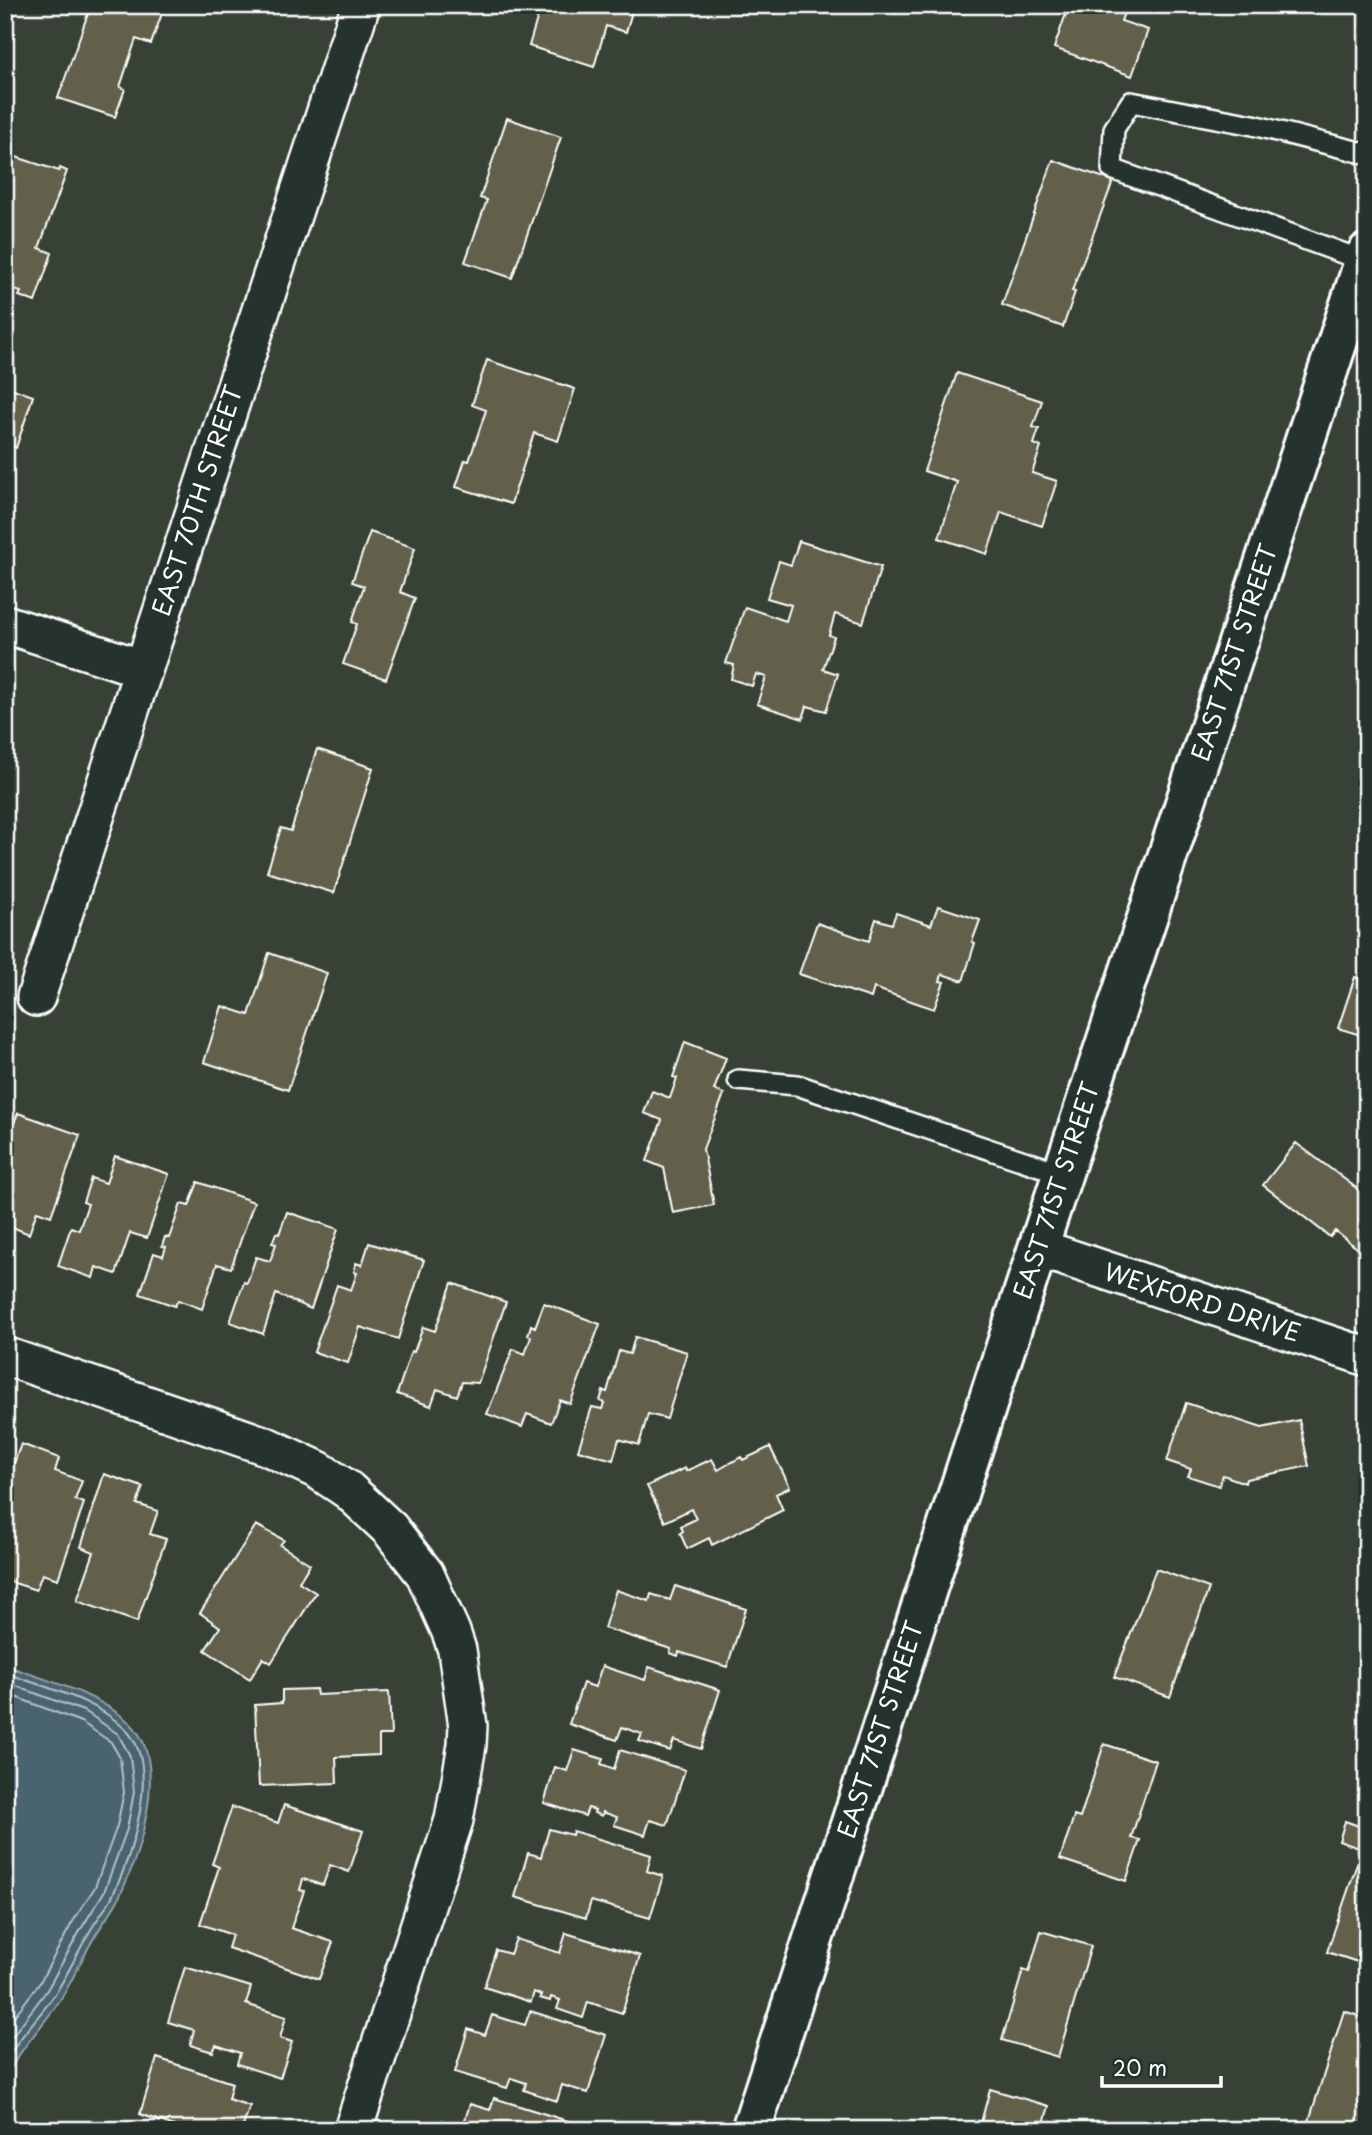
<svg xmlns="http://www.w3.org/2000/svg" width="1372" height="2135" font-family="'Playpen Sans',sans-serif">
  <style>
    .water { fill: #4a646f; stroke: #92a2a9; stroke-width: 2 }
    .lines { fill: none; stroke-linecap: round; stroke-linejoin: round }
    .shore { stroke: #b7c1c5; stroke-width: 2 }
    .building { fill: #62614c; stroke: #fff; stroke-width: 2 }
    .service-casing { stroke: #fff; stroke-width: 24 }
    .minor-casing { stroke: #fff; stroke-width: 42 }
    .secondary-casing { stroke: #fff; stroke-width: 44 }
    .service { stroke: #26332d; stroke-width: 19 }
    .minor { stroke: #26332d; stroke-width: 37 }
    .secondary { stroke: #26332d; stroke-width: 38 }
    .labels { text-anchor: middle; stroke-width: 5; stroke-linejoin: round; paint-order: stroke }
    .street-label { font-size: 24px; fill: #fff; stroke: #26332d }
  </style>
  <rect width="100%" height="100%" fill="#384136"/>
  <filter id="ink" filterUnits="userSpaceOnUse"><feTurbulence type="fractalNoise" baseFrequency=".0143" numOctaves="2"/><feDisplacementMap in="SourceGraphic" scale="14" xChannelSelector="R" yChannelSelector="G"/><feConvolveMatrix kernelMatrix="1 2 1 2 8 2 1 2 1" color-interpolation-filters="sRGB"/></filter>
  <g filter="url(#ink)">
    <path class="water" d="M5 1665C47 1681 96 1692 130 1723 171 1763 139 1857 118 1900 111 1913 102 1924 95 1936 83 1956 74 1977 62 1997 44 2026 19 2048 5 2080Z"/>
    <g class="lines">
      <path class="shore" d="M5 1673C46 1688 94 1698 125 1729 163 1765 131 1857 112 1897 105 1910 96 1920 89 1933 77 1953 68 1974 55 1994 40 2017 17 2038 5 2063
        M5 1682 86 1712 118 1734 130 1756 134 1792 127 1829 104 1892 81 1929 47 1990 5 2046
        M5 1693 81 1722 111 1742 120 1758 124 1792 117 1826 95 1887 72 1923 39 1984 5 2028"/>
    </g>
    <path class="building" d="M91 5H165L151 44 136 39 120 87 125 89 115 117 58 98Z
      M541 5H634L626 32 606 26 594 67 529 46Z
      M1069 5H1127L1121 21 1148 30 1132 76 1054 48Z
      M507 118 561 137 512 278 465 262 487 200 480 198Z
      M13 156 59 171 60 168 67 171 39 248 52 253 35 302 19 296 21 292 5 287V179Z
      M1053 160 1113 181 1072 291 1075 292 1063 327 1002 305Z
      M487 360 575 389 558 441 534 433 511 504 456 487 465 460 469 461 486 410 472 405Z
      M957 373 1042 401 1033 427 1039 429 1034 444 1041 447 1032 473 1057 481 1042 526 1001 512 987 554 939 538 957 482 924 471Z
      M5 386 33 396 16 448 5 444Z
      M370 532 415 548 400 592 415 598 386 679 343 664 357 624 352 622 364 586 352 582Z
      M799 541 881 567 863 623 835 614 829 635 834 637 823 669 838 674 826 711 807 706 803 719 757 704 766 677 756 674 752 686 731 679 734 665 726 663 745 607 786 621 791 605 767 598 779 561 791 565Z
      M317 749 373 768 334 893 267 872 281 828 291 831Z
      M938 906 980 920 972 942 975 943 963 981 942 974 940 981 944 982 934 1009 874 988 871 998 799 974 817 923 869 941 876 919 892 924 896 913 931 925Z
      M269 953 327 973 288 1090 204 1062 222 1006 249 1015Z
      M1367 961V1037L1338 1028 1355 977 1361 979Z
      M685 1042 726 1058 714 1090 724 1094 703 1149 714 1205 673 1213 664 1168 647 1161 662 1120 644 1113 652 1091 670 1098 677 1078 673 1077Z
      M18 1113 80 1135 51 1216 37 1211 29 1234 10 1226 5 1239V1145Z
      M1296 1143 1367 1196V1256L1335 1231 1330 1237 1263 1185Z
      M115 1156 169 1174 147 1238 130 1233 116 1274 96 1267 93 1278 58 1266 71 1227 79 1230 88 1204 83 1202 91 1178 106 1183Z
      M198 1182 254 1202 231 1268 217 1264 202 1309 178 1300 175 1306 140 1294 154 1253 163 1256 166 1247 162 1246 165 1237 169 1238 181 1204 189 1206Z
      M287 1212 338 1229 311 1309 276 1294 263 1334 230 1322 244 1282 247 1283 256 1257 270 1261 276 1244 272 1243 276 1233 279 1234Z
      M369 1243 424 1260 398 1339 360 1327 348 1363 314 1352 337 1285 351 1290 357 1273 354 1272 356 1263 362 1265Z
      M452 1283 506 1302 478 1383 462 1382 457 1396 437 1389 431 1406 397 1394 411 1351 414 1352 423 1327 435 1331Z
      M544 1303 600 1324 570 1404 560 1400 551 1423 527 1414 522 1427 487 1414 513 1349 525 1354 531 1337 528 1335 531 1325 535 1327Z
      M635 1337 687 1352 667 1419 648 1414 639 1445 619 1439 613 1460 578 1450 592 1407 602 1409 604 1403 600 1401 603 1391 607 1392 619 1351 630 1354Z
      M1186 1403 1262 1428 1299 1420 1309 1466 1246 1479 1245 1483 1223 1475 1219 1486 1188 1476 1191 1469 1167 1461Z
      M21 1444 59 1458 55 1471 82 1481 75 1500 84 1503 58 1579 42 1574 36 1590 5 1580V1531L9 1520 5 1519V1488Z
      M770 1447 790 1487 776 1494 783 1510 712 1545 709 1538 687 1549 680 1533 683 1531 681 1526 696 1519 691 1509 665 1522 647 1486 685 1468 686 1471 712 1459 718 1470 741 1457 743 1460Z
      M104 1474 143 1487 137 1504 158 1511 150 1534 166 1539 137 1622 77 1601 94 1552 81 1547Z
      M256 1525 284 1540 280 1545 310 1564 299 1582 316 1593 271 1663 263 1658 250 1679 205 1650 220 1627 200 1613Z
      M1156 1569 1209 1588 1170 1697 1114 1677Z
      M675 1586 746 1609 727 1667 679 1652 678 1656 670 1653 671 1649 604 1628 616 1590 649 1601 651 1594 670 1600Z
      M602 1666 645 1680 649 1667 720 1690 701 1749 674 1740 670 1751 639 1741 642 1734 622 1727 617 1740 569 1724 583 1683 595 1687Z
      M316 1689 317 1695 389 1692 391 1735H379V1755L336 1757 337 1783 259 1786 255 1705 282 1703V1690Z
      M1104 1744 1156 1761 1131 1838 1140 1840 1126 1881 1060 1859 1074 1816 1080 1818Z
      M574 1750 603 1759 601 1764 614 1769 620 1750 685 1770 667 1825 650 1820 645 1835 614 1825 617 1817 603 1812 602 1816 594 1813 595 1810 588 1808 585 1816 544 1803 555 1767 567 1771Z
      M284 1805 363 1831 349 1872 330 1865 323 1885 303 1879 300 1890 304 1891 291 1928 333 1942 319 1979 228 1948 232 1935 200 1924 219 1867 212 1864 232 1807 278 1823Z
      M1345 1821 1367 1829V1965L1327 1952 1362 1849 1339 1841Z
      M549 1829 572 1835 573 1831 651 1855 647 1871 663 1876 650 1918 591 1901 586 1918 515 1897 528 1853 541 1857Z
      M1041 1931 1091 1946 1058 2057 1002 2040 1023 1970 1029 1972Z
      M566 1933 640 1956 622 2013 588 2002 583 2018 557 2009 560 2000 551 1997 550 2001 540 1998 541 1995 534 1992 531 2002 484 1987 496 1950 510 1954 516 1939 560 1953Z
      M185 1967 251 1987 246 2004 286 2017 280 2038 292 2042 280 2078 237 2064 240 2053 216 2045 213 2052 190 2045 194 2030 168 2022Z
      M530 2011 606 2035 588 2093 562 2085 557 2101 524 2090 526 2083 511 2078 507 2088 455 2072 468 2029 485 2035 492 2015 525 2025Z
      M1344 2011 1367 2019 1365 2130H1306Z
      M157 2058 232 2083 228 2099 250 2106 243 2126 255 2130H186L140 2114Z
      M990 2089 1049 2106 1042 2130H979Z
      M494 2098 577 2124 575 2130H439L442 2120 463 2126 470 2104 490 2110Z"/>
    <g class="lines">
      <defs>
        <path id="service" d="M1364 261 1112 169 1114 129 1131 102 1253 125 1367 154
          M738 1080 797 1085 1063 1174"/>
        <path id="minor" d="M5 624 143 669
          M36 997 361 5
          M1038 1248 1367 1357
          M5 1356 266 1446 318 1470 348 1490 390 1529 425 1574 451 1632 457 1650 468 1726 467 1745 454 1820 353 2130"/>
        <path id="secondary" d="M751 2130 1038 1248 1367 253"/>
      </defs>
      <use href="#service" class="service-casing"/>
      <use href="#minor" class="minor-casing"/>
      <use href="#secondary" class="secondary-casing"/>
      <use href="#service" class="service"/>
      <use href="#minor" class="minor"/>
      <use href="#secondary" class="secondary"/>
    </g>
  </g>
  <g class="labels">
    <g class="street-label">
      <text transform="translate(198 501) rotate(-72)" y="8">EAST 70TH STREET</text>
      <text transform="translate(1235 653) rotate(-72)" y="8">EAST 71ST STREET</text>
      <text transform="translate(1057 1191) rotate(-72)" y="8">EAST 71ST STREET</text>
      <text transform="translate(1202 1303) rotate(18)" y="8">WEXFORD DRIVE</text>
      <text transform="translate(881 1730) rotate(-72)" y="8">EAST 71ST STREET</text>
    </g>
  </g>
  <rect width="1372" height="2135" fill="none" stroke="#26332d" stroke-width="28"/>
  <rect x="14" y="14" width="1344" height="2107" fill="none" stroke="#fff" stroke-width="2.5" filter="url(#ink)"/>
  <path d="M1102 2076v10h119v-10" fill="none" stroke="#ffffff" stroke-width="3.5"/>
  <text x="1113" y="2076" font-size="21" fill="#ffffff" stroke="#26332d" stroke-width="5" paint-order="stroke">20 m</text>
</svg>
